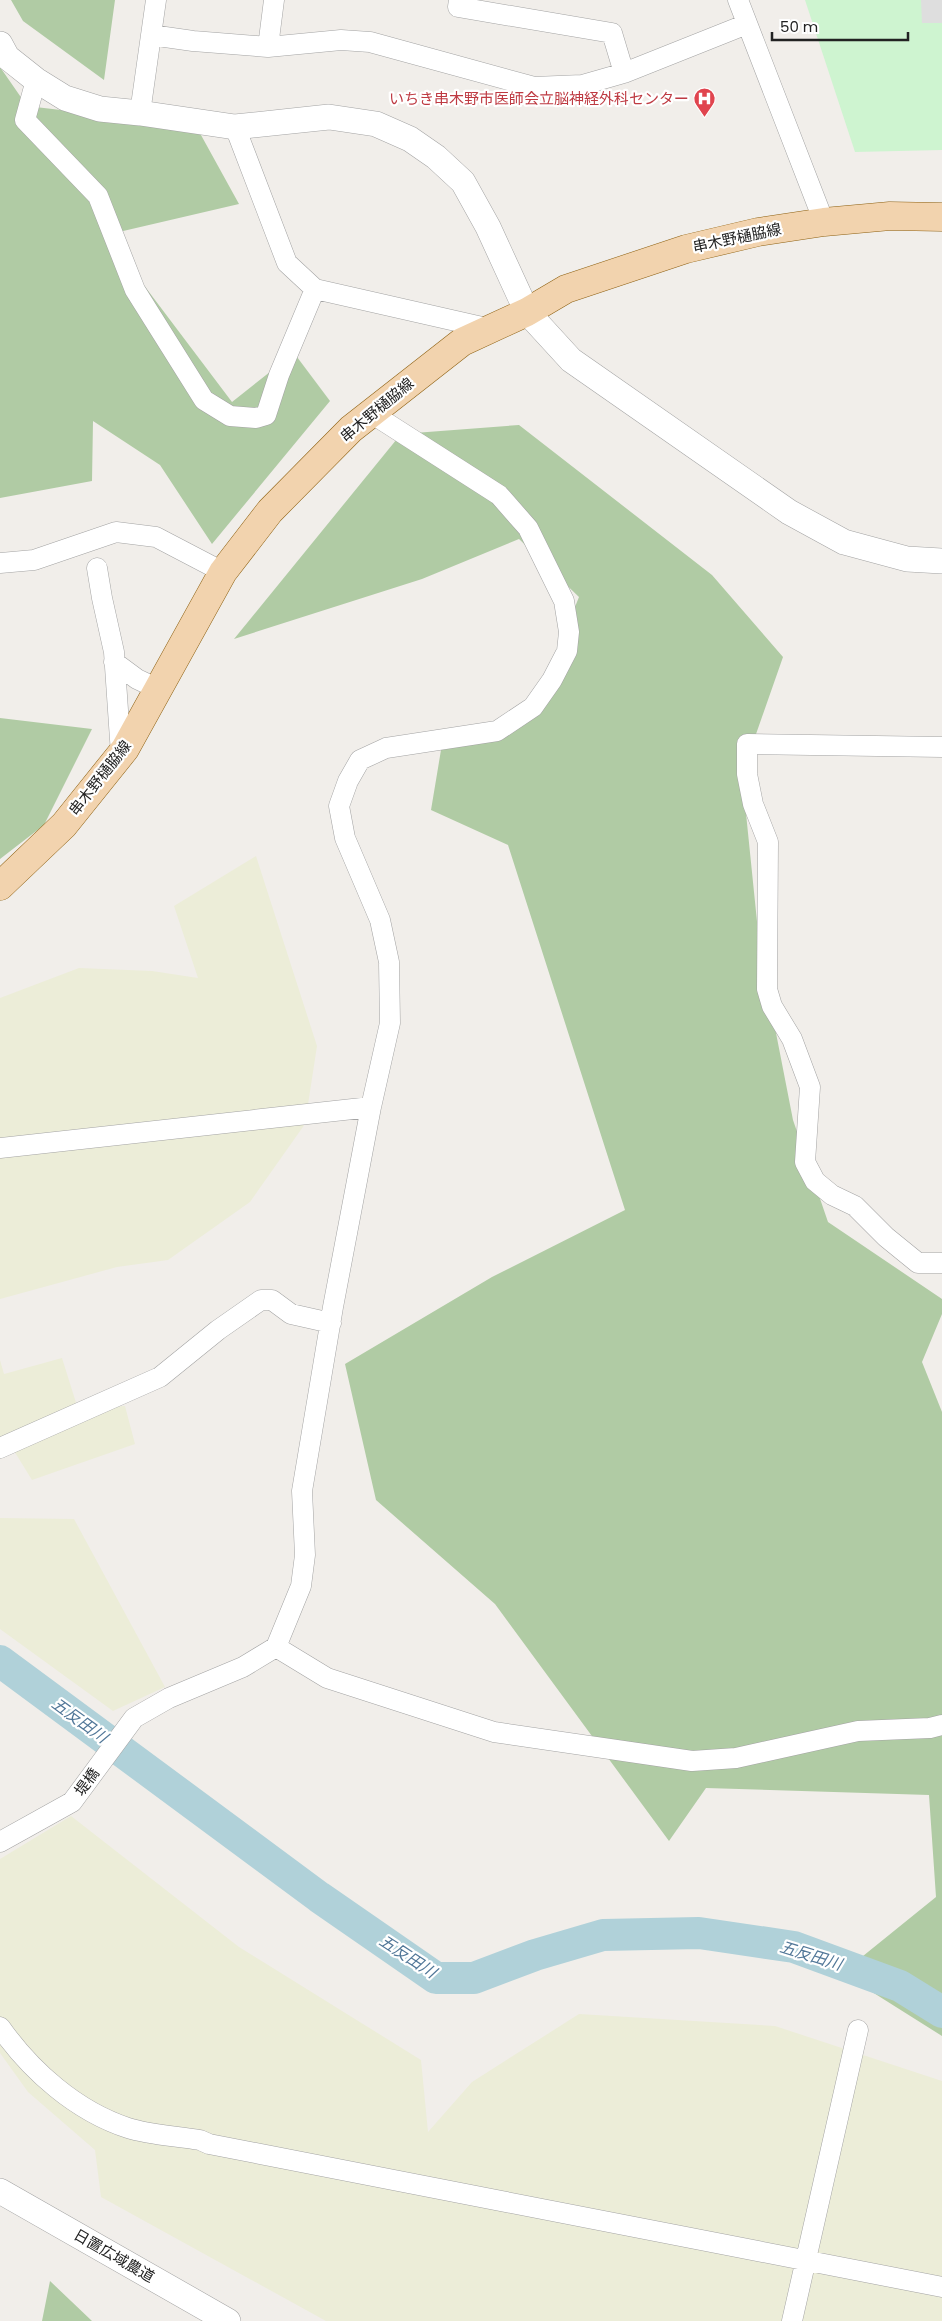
<svg xmlns="http://www.w3.org/2000/svg" width="942" height="2321" font-family="Poppins,'Noto Sans JP',sans-serif">
  <style>
    .farmland { fill: #ecedd8 }
    .forest { fill: #b0cba4 }
    .park { fill: #cef4d0 }
    .parking { fill: #dedede }
    .lines { fill: none; stroke-linecap: round; stroke-linejoin: round }
    .river { stroke: #b0d1d9; stroke-width: 32 }
    .minor-casing { stroke: #a3a3a3; stroke-width: 21 }
    .tertiary-casing { stroke: #a3a3a3; stroke-width: 26 }
    .primary-casing { stroke: #8e6112; stroke-width: 29 }
    .minor { stroke: #fff; stroke-width: 20 }
    .tertiary { stroke: #fff; stroke-width: 25 }
    .primary { stroke: #f2d3ae; stroke-width: 28 }
    .labels { text-anchor: middle; stroke-width: 4.5; stroke-linejoin: round; paint-order: stroke }
    .health-label { font-size: 15px; fill: #be3a42; stroke: #fff; text-anchor: end }
    .street-label { font-size: 15px; fill: #222; stroke: #fff }
    .water-label { font-size: 16px; font-style: italic; fill: #517798; stroke: #fff }
  </style>
  <rect width="100%" height="100%" fill="#f1eeea"/>
  <path class="farmland" d="M256 856 317 1046 305 1124 250 1202 168 1260 117 1267 0 1299V998L79 968 152 971 198 978 174 906Z
    M62 1358 78 1409 125 1406 135 1444 32 1480 11 1446 0 1452V1360L4 1374Z
    M0 1518 74 1519 165 1687 113 1711 0 1629Z
    M71 1816 239 1947 421 2060 428 2132 472 2082 579 2014 775 2026 942 2081V2321H326L101 2197 95 2150 28 2092 0 2053V1859Z"/>
  <path class="forest" d="M11 0H115L104 80 23 21Z
    M0 67 27 106 196 126 239 204 106 235 232 402 294 353 330 401 212 544 160 465 93 421 92 481 0 498Z
    M519 425 712 575 783 657 742 774 760 951 793 1120 828 1222 942 1299V1314L922 1362 942 1412V2036L842 1973 936 1897 929 1795 706 1788 669 1841 495 1604 376 1500 345 1364 492 1277 625 1210 508 845 431 810 441 750 538 698 579 597 519 539 422 579 234 639 401 434Z
    M0 718 92 729 44 825 0 859Z
    M50 2281 92 2321H42Z"/>
  <path class="park" d="M805 0H942V150L855 152Z"/>
  <path class="parking" d="M921 0H942V23H922Z"/>
  <g class="lines">
    <path class="river" d="M0 1661 319 1897 436 1978H474L535 1955 603 1935 699 1933 794 1947 900 1986 942 2012"/>
    <defs>
      <path id="minor" d="M459 0 458 7 612 33 624 73
        M738 0 824 222
        M151 35 193 41 268 47 341 40 370 42 534 87 582 85 624 73 747 24
        M268 47 274 0
        M36 80 25 120 98 196 135 290 204 400 230 416 256 418 266 415 279 375 315 289
        M140 113 156 0
        M235 127 287 263 315 289 491 329
        M0 563 34 560 116 532 156 537 223 572
        M97 568 102 598 114 652 121 754
        M114 662 137 679 158 689
        M942 747 747 744V774L753 804 768 842 767 989 772 1006 792 1039 810 1087 805 1162 815 1181 832 1195 855 1206 886 1237 918 1263H942
        M0 1148 371 1107
        M0 1448 160 1377 218 1330 261 1300H272L291 1314 331 1323
        M276 1647 327 1678 494 1732 692 1761 736 1758 858 1731 930 1728 942 1725
        M0 1842 72 1802 134 1718 169 1698 243 1667 276 1647 301 1586 305 1555 302 1491 333 1307 371 1107 390 1023 389 962 380 920 345 838 339 806 348 781 360 760 386 748 497 731 533 707 552 680 567 651 569 632 564 601 528 528 499 495 371 413
        M0 2027C31 2071 76 2111 128 2128 150 2135 177 2136 200 2140L209 2144 942 2287
        M792 2321 858 2030"/>
      <path id="tertiary" d="M0 44 7 57 36 80 65 98 100 109 140 113 235 127 329 117 376 124 410 139 436 157 463 182 488 227 527 312 571 360 789 512 844 542 907 559 942 561
        M0 2191 228 2321"/>
      <path id="primary" d="M0 886 64 825 125 749 223 572 270 511 351 429 462 342 527 312 566 289 686 249 758 232 824 222 890 216 942 217"/>
    </defs>
    <use href="#minor" class="minor-casing"/>
    <use href="#tertiary" class="tertiary-casing"/>
    <use href="#primary" class="primary-casing"/>
    <use href="#minor" class="minor"/>
    <use href="#tertiary" class="tertiary"/>
    <use href="#primary" class="primary"/>
  </g>
  <defs>
    <symbol id="hospital-pin" viewBox="-11 -11 22 30"><path d="M0 17L-7.5 6A9.5 9.5 0 1 1 7.5 6Z" fill="#e0444e" stroke="#fff"/><path d="M-5-5h3v3.5h4V-5h3V5h-3V1.5h-4V5h-3Z" fill="#fff"/></symbol>
  </defs>
  <g fill-rule="evenodd">
    <use href="#hospital-pin" x="692" y="86" width="25" height="34"/>
  </g>
  <g class="labels">
    <g class="health-label">
      <text x="689" y="104">いちき串木野市医師会立脳神経外科センター</text>
    </g>
    <g class="street-label">
      <text transform="translate(737 238) rotate(-12)" y="5">串木野樋脇線</text>
      <text transform="translate(377 410) rotate(-40)" y="5">串木野樋脇線</text>
      <text transform="translate(100 778) rotate(-52)" y="5">串木野樋脇線</text>
      <text transform="translate(87 1782) rotate(-54)" y="5">堤橋</text>
      <text transform="translate(114 2256) rotate(30)" y="5">日置広域農道</text>
    </g>
    <g class="water-label">
      <text transform="translate(80 1720) rotate(36)" y="6">五反田川</text>
      <text transform="translate(811 1955) rotate(17)" y="6">五反田川</text>
      <text transform="translate(408 1956) rotate(33)" y="6">五反田川</text>
    </g>
  </g>
  <path d="M772 32v8h136v-8" fill="none" stroke="#222222" stroke-width="2.5"/>
  <text x="780" y="32" font-size="15" fill="#222222" stroke="#ffffff" stroke-width="4" paint-order="stroke">50 m</text>
</svg>
